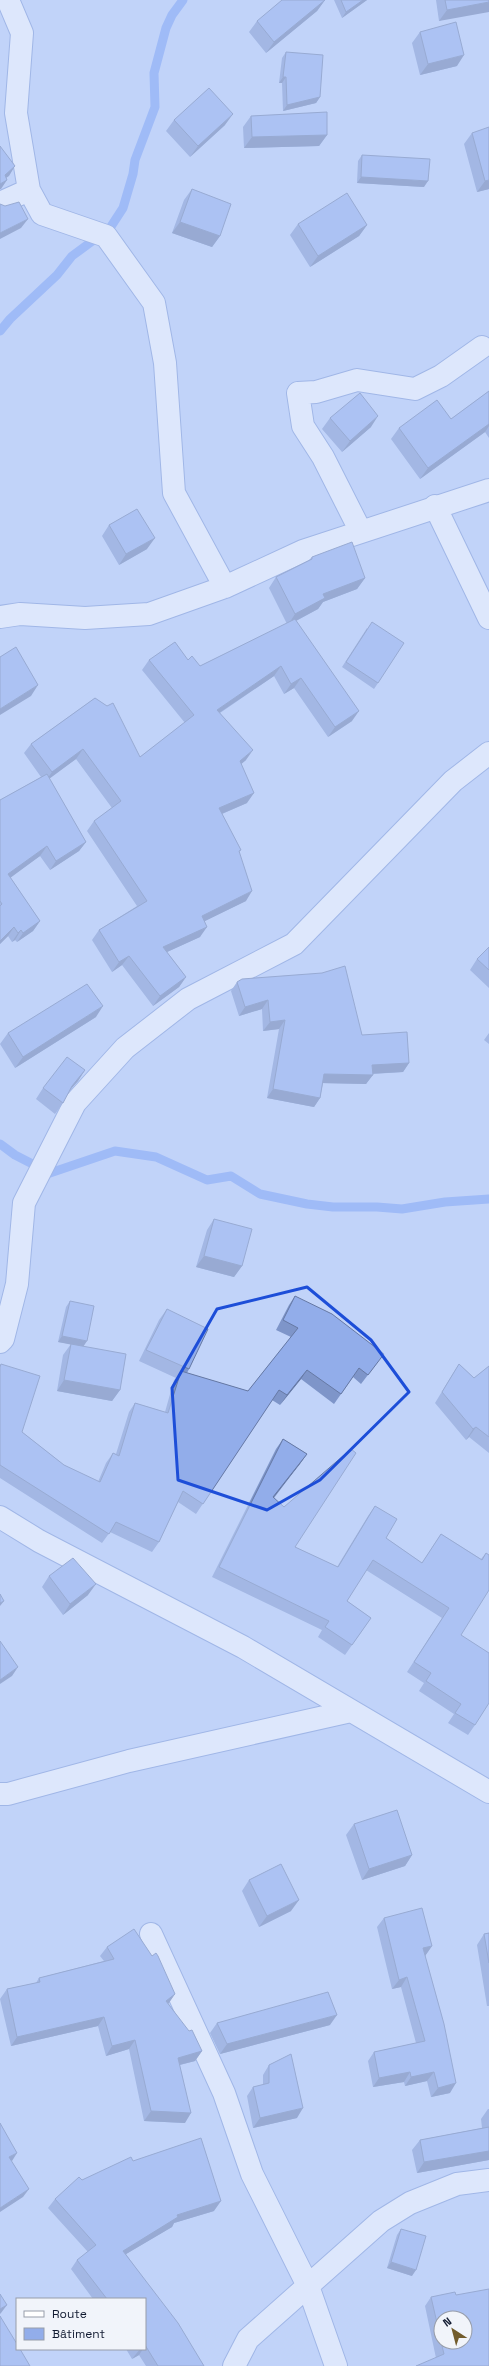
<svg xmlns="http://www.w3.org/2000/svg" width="489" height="2366" font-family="'Space Grotesk',sans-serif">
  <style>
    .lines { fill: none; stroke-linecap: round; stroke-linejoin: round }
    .stream { stroke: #779df4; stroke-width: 9 }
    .minor-casing { stroke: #7994d0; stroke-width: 24 }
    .minor { stroke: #fff; stroke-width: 22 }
    .wall { fill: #7e95c9; fill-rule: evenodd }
    .shaded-wall { fill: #6679a4 }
    .building { fill: #92adea; stroke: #6679a4 }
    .marked { fill: none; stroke: #1d4ed8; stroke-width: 3; stroke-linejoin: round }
  </style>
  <rect width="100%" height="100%" fill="#c1d3f9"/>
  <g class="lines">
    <path class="stream" d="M0 331 10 319 57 275 72 256 110 228 123 208 133 174 135 160 155 107 154 73 166 28 172 15 183 0
      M0 1144 15 1155 50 1173 115 1151 156 1157 207 1180 231 1176 260 1194 307 1204 333 1207H377L402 1209 445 1202 489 1199"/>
    <defs>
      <path id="minor" d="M8 0 22 33 16 113 29 190 42 214 106 236 154 303 165 363 174 493 225 587
        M0 203 29 190
        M435 506 489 618
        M361 532 323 457 303 426 298 393 316 392 357 380 415 389 441 376 482 347
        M0 617 20 614 85 618 149 614 225 587 303 551 489 490
        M0 1342 3 1339 17 1284 24 1203 75 1103 125 1048 188 999 294 944 453 781 489 753
        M0 1517 39 1541 243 1647 489 1792
        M0 1794H8L129 1761 351 1711
        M151 1934 224 2093 252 2174 308 2286 336 2366
        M234 2366 248 2339 381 2221 410 2203 457 2184 489 2180"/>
    </defs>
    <use href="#minor" class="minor-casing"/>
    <use href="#minor" class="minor"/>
  </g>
  <path class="wall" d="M325 0 317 11 266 53 249 32 257 21Z
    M334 0H367L342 18Z
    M436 0H489L439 21Z
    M420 32 457 66 420 75 412 43Z
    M286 52 320 97 316 103 283 111 282 83H279L282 58Z
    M251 116 327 135 319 146 244 148 243 127Z
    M174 120 225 125 190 157 166 131Z
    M472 133 489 189 477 192 464 144Z
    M362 155 424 187 357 183 358 161Z
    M192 189 220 236 212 247 172 233 184 200Z
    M298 224 367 225 359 236 310 267 290 235Z
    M489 391V438L485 432 420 479 391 439 399 428 451 419Z
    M330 418 371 427 342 452 322 429Z
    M109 525 147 549 119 565 102 536Z
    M312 557 365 578 357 589 323 602 318 609 296 621 352 721 328 737 294 688 284 694 274 676 220 713 246 760 241 764 247 803 222 814 241 850 239 852 246 901 204 921 200 937 167 952 186 977 179 987 153 1006 122 965 112 972 92 940 99 930 137 906 87 831 94 821 112 808 76 759 49 778 86 842 79 851 50 870 40 856 10 877 40 921 33 931 17 942 15 940 12 942 8 936 0 944V800L41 777 24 753 31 744 95 698 140 757 185 723 142 670 149 660H188L200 666 287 624 269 588 276 577 309 560Z
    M367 628 378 683 374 689 342 667Z
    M489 947V988L470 970 477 959Z
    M237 982 362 1035 409 1063 403 1072 373 1074 366 1084 323 1083 320 1098 314 1107 267 1098 279 1029 263 1031 262 1009 239 1016 231 991Z
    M96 1017 15 1068 0 1044 8 1033Z
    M489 1033V1044L484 1040Z
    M85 1070 78 1081 69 1091 63 1103 55 1114 36 1099 43 1088Z
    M214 1219 242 1266 234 1277 196 1267 207 1230Z
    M295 1296 377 1363 361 1384 353 1377 334 1404 301 1379 280 1405 272 1400 196 1514 178 1502 159 1542 152 1552 110 1532 102 1543 0 1478V1365L1 1364 22 1432 64 1465 98 1482 106 1463 113 1453 116 1454 129 1412 135 1403 165 1412 174 1380 176 1378 139 1361 159 1320 167 1309 189 1369 187 1373 248 1391 291 1337 276 1330 289 1305Z
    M70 1301 83 1346 120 1390 112 1401 57 1391 63 1355 71 1344 58 1342 66 1307Z
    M459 1364 474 1378 489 1366V1453L469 1437 466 1440 435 1403 452 1375Z
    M283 1439 307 1454 274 1498 295 1547 337 1567 368 1516 375 1506 386 1538 422 1563 441 1534 481 1559 486 1553 461 1635 475 1725 468 1735 448 1723 454 1714 419 1691 424 1683 407 1672 442 1618 366 1570 347 1601 371 1618 345 1655 318 1637 322 1630 212 1577 276 1449Z
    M49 1576 88 1595 63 1615 42 1587Z
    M354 1824 412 1855 405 1866 362 1880 346 1835Z
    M249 1880 291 1911 259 1927 242 1891Z
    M384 1918 432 1946 425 1956 450 2093 431 2097 427 2081 405 2086 404 2082 373 2087 368 2061 374 2052 416 2043 401 1987 392 1989 377 1927Z
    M489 1933V2006H487L477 1945 484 1934Z
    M107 1947 175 1994 168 2003 202 2051 195 2061 180 2065 185 2123 144 2121 129 2049 106 2056 98 2026 11 2046 0 1999 7 1989 36 1983 39 1978 104 1961 100 1956Z
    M217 2023 330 2025 220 2054 210 2033Z
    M269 2065 297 2118 253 2128 247 2096 253 2087 263 2085V2075Z
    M488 2109H489V2160L417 2173 412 2150 420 2140 482 2128 481 2119Z
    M133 2161 214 2211 174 2223 172 2227 126 2254 204 2366H146L139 2355 132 2359 126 2349H145V2299H93L71 2269 77 2260 88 2252 48 2208 55 2199 82 2180Z
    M401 2229 412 2276 387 2268 397 2235Z
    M456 2295 489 2366 436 2358 425 2306 431 2297ZM441 2318 465 2342H441Z"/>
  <path class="shaded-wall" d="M325 0 317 11 266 53 274 42Z
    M363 0H367L342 18 346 12Z
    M489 2V12L439 21 447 10Z
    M464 55 457 66 420 75 428 64Z
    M283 77H286L282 83H279Z
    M320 97 316 103 283 111 287 105Z
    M233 114 225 125 190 157 198 146Z
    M327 135 319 146 244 148 252 137Z
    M15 166 9 176 0 182 5 175Z
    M361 177 428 181 424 187 357 183Z
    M7 180 1 189H0V184Z
    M489 180V189L477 192 485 181Z
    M28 219 21 228 0 239V233Z
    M180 222 220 236 212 247 172 233Z
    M367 225 359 236 310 267 318 256Z
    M378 416 371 427 342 452 350 441Z
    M489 424V426L485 432 420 479 428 468Z
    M155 538 147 549 119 565 126 554Z
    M365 578 357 589 323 602 318 609 288 625 295 614 323 594Z
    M281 666 274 676 210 719 217 710Z
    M301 678 294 688 284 694 291 684Z
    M38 685 31 696 0 715V709Z
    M359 711 352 721 328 737 335 727Z
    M83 749 76 759 45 782 52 772Z
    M253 750 246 760 233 771 240 761Z
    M254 793 247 803 212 818 219 808Z
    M86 842 79 851 50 870 56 861Z
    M47 846 40 856 2 884 8 874Z
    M252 891 246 901 195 926 202 916Z
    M40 921 33 931 17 942 23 933Z
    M14 927 8 936 0 944V941Z
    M207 927 200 937 156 957 163 947Z
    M21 930 15 940 12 942 18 933Z
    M129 956 122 965 112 972 119 962Z
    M186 977 179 987 153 1006 160 996Z
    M268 1000 262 1009 239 1016 245 1007Z
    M103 1006 96 1017 15 1068 23 1057Z
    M285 1020 279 1029 263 1031 270 1022Z
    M409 1063 403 1072 366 1074 372 1065Z
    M85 1070 78 1081 64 1097 72 1086Z
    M324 1074 373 1075 366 1084 318 1083Z
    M273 1089 320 1098 314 1107 267 1098Z
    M204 1256 242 1266 234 1277 196 1267Z
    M62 1336 87 1341 83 1347 58 1342Z
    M307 1370 301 1379 280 1405 287 1395Z
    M64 1380 120 1390 112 1401 57 1391Z
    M476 1427 469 1437 466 1440 473 1429Z
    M307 1454 300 1464 266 1507 273 1497Z
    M96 1584 88 1595 63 1615 70 1604Z
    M4 1601 0 1606V1603Z
    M18 1667 12 1676 0 1684V1680Z
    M412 1855 405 1866 362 1880 369 1869Z
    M299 1900 291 1911 259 1927 267 1916Z
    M432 1946 425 1956 416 1958 423 1948Z
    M407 1977 401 1987 392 1989 399 1980Z
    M175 1994 169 2003 160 2010 166 2001Z
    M337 2015 330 2025 220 2054 227 2044Z
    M104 2017 98 2026 11 2046 17 2037Z
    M135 2040 129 2049 106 2056 112 2046Z
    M202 2051 195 2061 171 2067 178 2058Z
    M410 2072 404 2082 373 2087 379 2078Z
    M434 2072 427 2081 405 2086 411 2077Z
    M456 2083 450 2093 431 2097 438 2088Z
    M303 2108 297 2118 253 2128 260 2118Z
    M151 2111 191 2113 185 2123 144 2121Z
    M489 2151V2160L417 2173 424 2162Z
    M17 2153 12 2161 4 2165 9 2157Z
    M29 2189 23 2197 0 2212V2208Z
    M221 2201 214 2211 174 2223 172 2227 116 2260 123 2251 177 2215Z
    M391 2262 416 2270 412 2276 387 2268Z
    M7 2305 1 2313 0 2314V2309Z
    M140 2349H143L139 2355 132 2359Z"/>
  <path class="building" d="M282 0H325L274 42 257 21Z
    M341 0H363L346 12Z
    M445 0H489V2L447 10Z
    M456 22 464 55 428 64 420 32Z
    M286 52 323 55 320 97 287 105 286 77H283Z
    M209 88 233 114 198 146 174 120Z
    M327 112V135L252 137 251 116Z
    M489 127V180L485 181 472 133Z
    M0 146 15 166 5 175 7 180 0 184Z
    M362 155 430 159 428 181 361 177Z
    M192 189 231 204 220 236 180 222Z
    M347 193 367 225 318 256 298 224Z
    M19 202 28 219 0 233V204L5 206Z
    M489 391V424L428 468 399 428 437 400 451 419Z
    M360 393 378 416 350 441 330 418Z
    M137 509 155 538 126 554 109 525Z
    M352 542 365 578 323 594 325 598 295 614 276 577 312 559V557Z
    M295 619 359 711 335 727 301 678 291 684 281 666 217 710 253 750 240 761 254 793 219 808 241 850 239 851 252 891 202 916 207 927 163 947 186 977 160 996 129 956 119 962 99 930 147 901 94 821 121 801 83 749 52 772 31 744 95 698 107 706 113 703 140 757 194 715 149 660 175 642 188 660 192 656 200 666Z
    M372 622 404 643 378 683 346 662Z
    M16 647 38 685 0 709V657Z
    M47 774 86 842 56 861 47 846 8 874 40 921 23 933 21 930 18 933 14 927 0 941V906L2 904 0 901V800Z
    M489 947V970L477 959Z
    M345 966 362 1035 407 1032 409 1063 372 1065 373 1075 324 1074 320 1098 273 1089 285 1020 270 1022 268 1000 245 1007 237 982 242 979 322 973Z
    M87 984 103 1006 23 1057 8 1033Z
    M67 1057 85 1070 72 1086 63 1103 43 1088Z
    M214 1219 252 1229 242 1266 204 1256Z
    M295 1296 332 1314 384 1354 368 1375 359 1368 341 1394 307 1370 287 1395 279 1390 203 1504 183 1491 159 1542 116 1522 109 1534 0 1465V1367L1 1364 40 1376 22 1432 64 1465 100 1482 113 1453 119 1456 135 1403 168 1413 181 1371 248 1391 298 1328 283 1320Z
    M70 1301 94 1306 87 1341 62 1336Z
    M167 1309 208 1329 189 1369 146 1350Z
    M71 1344 126 1354 120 1390 64 1380Z
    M459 1364 474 1378 489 1366V1437L476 1427 473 1429 442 1392Z
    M283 1439 307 1454 273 1497 284 1507 351 1449 356 1453 295 1547 338 1567 375 1506 397 1519 386 1538 422 1563 441 1534 482 1560 486 1553 489 1555V1590L461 1635 489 1653V1703L475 1725 455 1713 461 1704 426 1681 431 1673 414 1662 449 1608 373 1560 347 1601 371 1618 352 1645 325 1627 329 1621 219 1567Z
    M73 1558 96 1584 70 1604 49 1576Z
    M0 1594 4 1601 0 1603Z
    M0 1641 18 1667 0 1680Z
    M397 1810 412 1855 369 1869 354 1824Z
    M281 1864 299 1900 267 1916 249 1880Z
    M422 1908 432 1946 423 1948 444 2024 456 2083 438 2088 434 2072 411 2077 410 2072 379 2078 374 2052 425 2041 407 1977 399 1980 384 1918Z
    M134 1929 152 1956 156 1953 158 1956 175 1994 166 2001 189 2031 192 2030 202 2051 178 2058 191 2113 151 2111 135 2040 112 2046 104 2017 17 2037 7 1989 40 1982 39 1978 114 1959 107 1947Z
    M489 1933V1963L484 1934Z
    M328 1992 337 2015 227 2044 217 2023Z
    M291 2054 303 2108 260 2118 253 2087 269 2083V2065Z
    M0 2123 17 2153 9 2157 29 2189 0 2208Z
    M489 2127V2151L424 2162 420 2140Z
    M201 2138 221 2201 177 2215 178 2217 123 2251 178 2323 204 2366H158L145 2345V2299H107L77 2260 96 2245 55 2199 79 2177 82 2180 131 2157 133 2161Z
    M401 2229 426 2236 416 2270 391 2262Z
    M489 2289V2366H416L444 2354 441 2342H465V2318H441V2340L431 2297 455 2292 456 2295Z
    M0 2294 7 2305 0 2309Z
    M0 2316 17 2344V2349H20L30 2366H0Z"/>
  <path d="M0 0H489V2366H0ZM307 1287 371 1340 409 1392 320 1480 267 1510 178 1480 172 1388 217 1309Z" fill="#c1d3f9" fill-opacity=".55" fill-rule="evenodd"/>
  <path class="marked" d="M307 1287 371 1340 409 1392 320 1480 267 1510 178 1480 172 1388 217 1309Z"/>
  <rect x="16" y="2298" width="130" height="52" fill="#f1f4fa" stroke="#979daa"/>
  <rect x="24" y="2311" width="20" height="6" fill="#ffffff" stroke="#979daa"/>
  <text x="52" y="2318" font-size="12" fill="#111a31">Route</text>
  <rect x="24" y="2328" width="20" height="12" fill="#92adea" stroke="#979daa"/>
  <text x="52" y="2338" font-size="12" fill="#111a31">Bâtiment</text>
  <g transform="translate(453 2330) rotate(324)"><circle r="19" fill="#f1f4fa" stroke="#979daa"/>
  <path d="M0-3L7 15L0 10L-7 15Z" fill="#725c2c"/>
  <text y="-6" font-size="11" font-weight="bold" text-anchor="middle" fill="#111a31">N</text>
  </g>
</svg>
